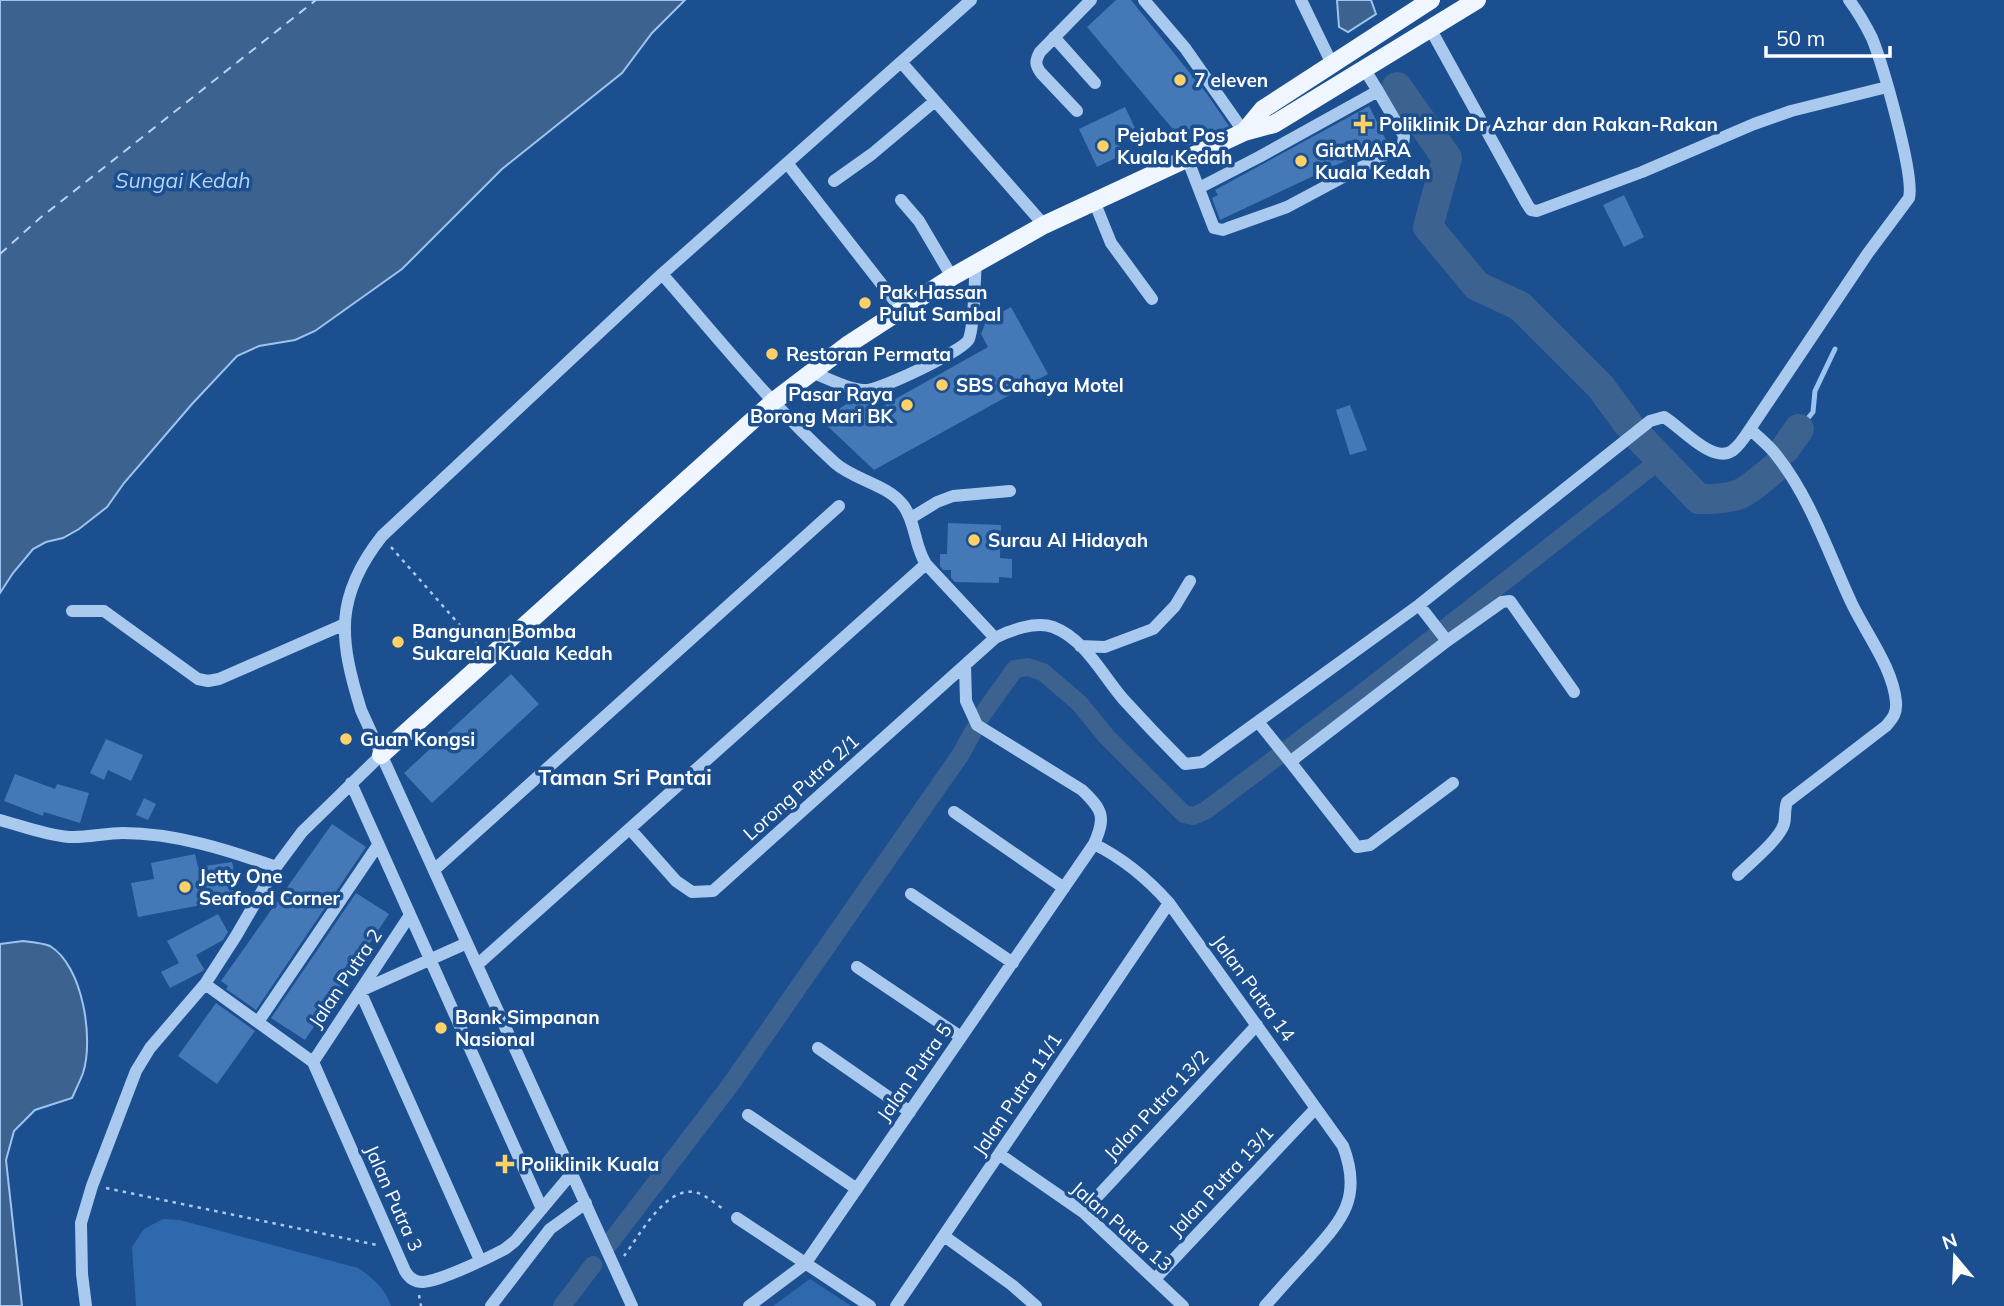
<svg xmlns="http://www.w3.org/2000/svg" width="2004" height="1306" font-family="Mulish,sans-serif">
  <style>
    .green { fill: #2e69ad }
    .water { fill: #3c6290; stroke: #9cc4f0; stroke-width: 2 }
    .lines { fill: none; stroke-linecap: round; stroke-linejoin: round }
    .stream { stroke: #9cc4f0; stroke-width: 5 }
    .canal { stroke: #3c6290; stroke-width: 18 }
    .river { stroke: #3c6290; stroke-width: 30 }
    .ferry { stroke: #b5d3f5; stroke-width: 2; stroke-dasharray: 9 7; stroke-linecap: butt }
    .building { fill: #4478b7 }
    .path { stroke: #a9c9ee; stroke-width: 2.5; stroke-dasharray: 3.5 5; stroke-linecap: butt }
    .minor { stroke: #a9c9ee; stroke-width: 12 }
    .major { stroke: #f0f6ff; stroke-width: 18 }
    .poi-dot { fill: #ffd166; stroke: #1b4f8f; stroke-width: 2.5 }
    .labels { text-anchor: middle; stroke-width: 7; stroke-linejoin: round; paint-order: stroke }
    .poi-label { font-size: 19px; font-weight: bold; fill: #fff; stroke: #1b4f8f; text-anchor: start }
    .street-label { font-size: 19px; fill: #fff; stroke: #1b4f8f }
    .water-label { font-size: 21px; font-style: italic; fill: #b5d3f5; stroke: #1b4f8f }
    .neighbourhood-label { font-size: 21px; font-weight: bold; fill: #fff; stroke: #1b4f8f }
  </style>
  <rect width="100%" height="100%" fill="#1b4f8f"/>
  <path class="green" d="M163 1219 180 1220 358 1268C373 1278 385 1288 391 1306H136L132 1247 144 1229Z
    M810 1279 851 1306H773Z"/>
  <path class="water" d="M0 0H685L652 33 622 73 502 169 402 269 315 331 295 340 259 346 237 356 192 404 124 483 107 507 79 529 63 538 46 542 33 549 13 573 0 593Z
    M1337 0H1371L1376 14 1348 32 1339 27Z
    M23 941C31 942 43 943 50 946 83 966 94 1039 83 1073 80 1081 76 1089 72 1098L35 1110 14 1131 6 1160 22 1306H0V944Z"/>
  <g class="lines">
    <path class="stream" d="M1799 429 1813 412 1815 391 1835 349"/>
    <path class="canal" d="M980 718 1015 669 1028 667 1043 672 1079 703 1107 737 1184 814 1193 816 1205 811 1366 690 1660 460
      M609 1244 731 1084 961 754 974 730
      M562 1306 593 1265"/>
    <path class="river" d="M1397 87 1447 158 1428 227 1477 286 1520 306 1601 387 1628 424
      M1638 436 1699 499C1743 499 1743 494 1776 467
      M1785 449 1799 429"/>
    <path class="ferry" d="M0 254 40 218 316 0"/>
  </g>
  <path class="building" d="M1116 0H1131L1207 94 1229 126 1187 146 1087 27Z
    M1369 106 1387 142 1364 156 1362 153 1220 220 1212 198 1218 195 1215 190Z
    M1125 107 1135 128 1115 137 1124 154 1097 167 1079 129Z
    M1624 195 1644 237 1624 247 1603 205Z
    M1011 307 1048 374 874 470 821 420 856 398 867 399 874 411 988 347 981 334 986 321Z
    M1350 405 1367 450 1350 455 1336 410Z
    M948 523 1001 525 1000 558 1012 559V578L999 577V583L955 582 951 578V570H943L940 566V554H947Z
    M511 674 539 704 432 803 404 773Z
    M106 739 143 755 131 781 108 770 104 780 90 773Z
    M15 774 55 789 57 784 89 793 80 823 44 812 43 816 4 801Z
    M144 798 156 804 148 820 136 815Z
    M332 824 366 847 256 1010 226 989 228 986 221 981Z
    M195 854 198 867 232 862 238 891 209 897 212 903 138 917 131 883 154 879 151 863Z
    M356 893 389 914 305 1040 271 1018Z
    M218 914 228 932 223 940 196 955 204 969 203 971 170 988 161 972 179 963 167 941Z
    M216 1003 255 1031 217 1084 178 1056Z"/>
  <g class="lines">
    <path class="path" d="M391 547 479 647
      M106 1188 377 1245
      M624 1256C640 1235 667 1183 698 1193 707 1196 717 1205 725 1210
      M419 1295 421 1306"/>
    <path class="minor" d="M1144 0 1185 48 1244 132
      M1301 0 1332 64
      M1431 30 1527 204 1531 210 1537 211 1642 172 1754 124 1791 111 1887 87
      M1054 37 1095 83
      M901 62 1044 225
      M1077 111 1041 73C1035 65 1035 61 1040 52L1091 0
      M1187 158 1214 228 1223 230 1228 228 1287 207 1403 145 1404 136 1378 91
      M787 163 901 309
      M834 181 872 154 935 101
      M1199 188 1259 157 1378 91 1365 70
      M901 200 919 221 952 277
      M1094 201 1111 243 1152 299
      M662 274C718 338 772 406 835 463 854 480 887 484 903 505 916 522 914 546 926 564L995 638
      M811 372C828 378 850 391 868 390 883 388 964 351 969 339 975 322 974 282 976 263
      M911 518 937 502 953 496 1010 491
      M1419 605 1447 641 1502 602 1510 601 1574 692
      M72 611H104L198 679 208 681 219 679 345 624
      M1447 641 1295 758 1292 764 1357 847 1370 845 1453 783
      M1080 646 1105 647 1153 629 1175 606 1190 581
      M1259 723 1292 764
      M351 783 542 1209
      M954 812 1064 888
      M0 820C22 826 45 835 69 837 87 838 105 833 123 833 175 833 228 850 276 867
      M630 829 676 881 692 892 713 891 995 638C1010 630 1036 621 1053 627 1085 639 1103 676 1124 700 1144 722 1164 743 1185 764L1202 762 1419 605 1650 421 1664 417C1681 427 1712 464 1732 451 1739 446 1745 437 1750 429L1868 253 1909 198C1915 175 1882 63 1872 38 1865 24 1858 12 1849 0
      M1094 844C1124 859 1147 878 1169 903L1343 1146C1363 1198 1342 1220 1309 1257 1294 1273 1279 1290 1265 1306
      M434 870 839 506
      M1738 875C1750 863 1779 840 1784 824 1786 817 1784 810 1787 802L1886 726C1893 718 1897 713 1896 702 1893 668 1867 635 1852 604 1829 555 1811 499 1777 456 1770 446 1759 438 1750 429
      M911 894 1013 963
      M467 943 360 991 480 1260
      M477 965 926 564
      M857 967 961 1037
      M205 984 313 1062
      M258 1022 378 845
      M818 1048 910 1112
      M313 1062 405 1271C409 1278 415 1282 423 1282 440 1281 488 1258 505 1249L515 1241 572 1173
      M313 1062 410 915
      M748 1115 857 1189
      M999 1154 1083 1212 1183 1306
      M1083 1212 1257 1025
      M737 1218 870 1306
      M944 1236 1012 1285 1036 1306
      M1155 1279 1316 1108
      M86 1306 82 1274 81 1223 92 1186 136 1071 150 1048 205 984 236 936 276 867 302 832 381 755
      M491 1306 550 1229 586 1203
      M632 1306 361 710C339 639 334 597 382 536L662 274 971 0
      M749 1306 805 1264 1094 844C1106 817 1103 810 1082 790L977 725 966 701 965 665
      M896 1306 1169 903"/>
    <path class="major" d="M1244 132 1263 109 1431 0
      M381 755 774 401 849 344 952 277 1044 225 1244 132 1274 124 1477 0"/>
  </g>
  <g class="poi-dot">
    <circle cx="1180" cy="80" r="7"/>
    <path d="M1359.5 113.5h7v7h7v7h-7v7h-7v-7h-7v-7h7z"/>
    <circle cx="1103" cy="146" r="7"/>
    <circle cx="1301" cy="161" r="7"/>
    <circle cx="865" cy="303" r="7"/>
    <circle cx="772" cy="354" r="7"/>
    <circle cx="942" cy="385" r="7"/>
    <circle cx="907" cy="405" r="7"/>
    <circle cx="974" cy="540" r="7"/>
    <circle cx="398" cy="642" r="7"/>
    <circle cx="346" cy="739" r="7"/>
    <circle cx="185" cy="887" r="7"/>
    <circle cx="441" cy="1028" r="7"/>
    <path d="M501.5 1153.5h7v7h7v7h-7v7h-7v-7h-7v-7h7z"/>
  </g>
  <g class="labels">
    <g class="poi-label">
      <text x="1194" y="87">7 eleven</text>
      <text x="1379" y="131">Poliklinik Dr Azhar dan Rakan-Rakan</text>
      <text x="1117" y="142">Pejabat Pos<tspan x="1117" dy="22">Kuala Kedah</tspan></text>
      <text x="1315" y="157">GiatMARA<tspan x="1315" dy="22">Kuala Kedah</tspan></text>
      <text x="879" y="299">Pak Hassan<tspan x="879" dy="22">Pulut Sambal</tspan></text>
      <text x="786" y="361">Restoran Permata</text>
      <text x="956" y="392">SBS Cahaya Motel</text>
      <text x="893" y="401" text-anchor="end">Pasar Raya<tspan x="893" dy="22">Borong Mari BK</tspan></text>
      <text x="988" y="547">Surau Al Hidayah</text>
      <text x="412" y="638">Bangunan Bomba<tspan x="412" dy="22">Sukarela Kuala Kedah</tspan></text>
      <text x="360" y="746">Guan Kongsi</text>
      <text x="199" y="883">Jetty One<tspan x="199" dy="22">Seafood Corner</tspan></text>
      <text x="455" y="1024">Bank Simpanan<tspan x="455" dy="22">Nasional</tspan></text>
      <text x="521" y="1171">Poliklinik Kuala</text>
    </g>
    <g class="street-label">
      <text transform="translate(801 787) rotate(-42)" y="7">Lorong Putra 2/1</text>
      <text transform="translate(345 978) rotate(-56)" y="7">Jalan Putra 2</text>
      <text transform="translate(1254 988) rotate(54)" y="7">Jalan Putra 14</text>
      <text transform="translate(914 1072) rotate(-55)" y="7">Jalan Putra 5</text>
      <text transform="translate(1017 1094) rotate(-56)" y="7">Jalan Putra 11/1</text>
      <text transform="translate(1156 1105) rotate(-47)" y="7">Jalan Putra 13/2</text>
      <text transform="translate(1221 1181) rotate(-47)" y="7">Jalan Putra 13/1</text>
      <text transform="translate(394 1198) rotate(66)" y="7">Jalan Putra 3</text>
      <text transform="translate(1122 1226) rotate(41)" y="7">Jalan Putra 13</text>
    </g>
    <g class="water-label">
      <text x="183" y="188">Sungai Kedah</text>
    </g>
    <g class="neighbourhood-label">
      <text x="625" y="785">Taman Sri Pantai</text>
    </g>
  </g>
  <g transform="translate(1955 1257) rotate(341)" stroke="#1b4f8f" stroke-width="5" paint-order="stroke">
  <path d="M0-5L12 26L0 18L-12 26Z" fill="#ffffff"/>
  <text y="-10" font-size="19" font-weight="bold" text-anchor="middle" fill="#ffffff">N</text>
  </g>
  <path d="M1766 46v10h124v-10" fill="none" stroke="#ffffff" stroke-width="3.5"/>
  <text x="1776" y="46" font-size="21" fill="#ffffff" stroke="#1b4f8f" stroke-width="5" paint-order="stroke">50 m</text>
</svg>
